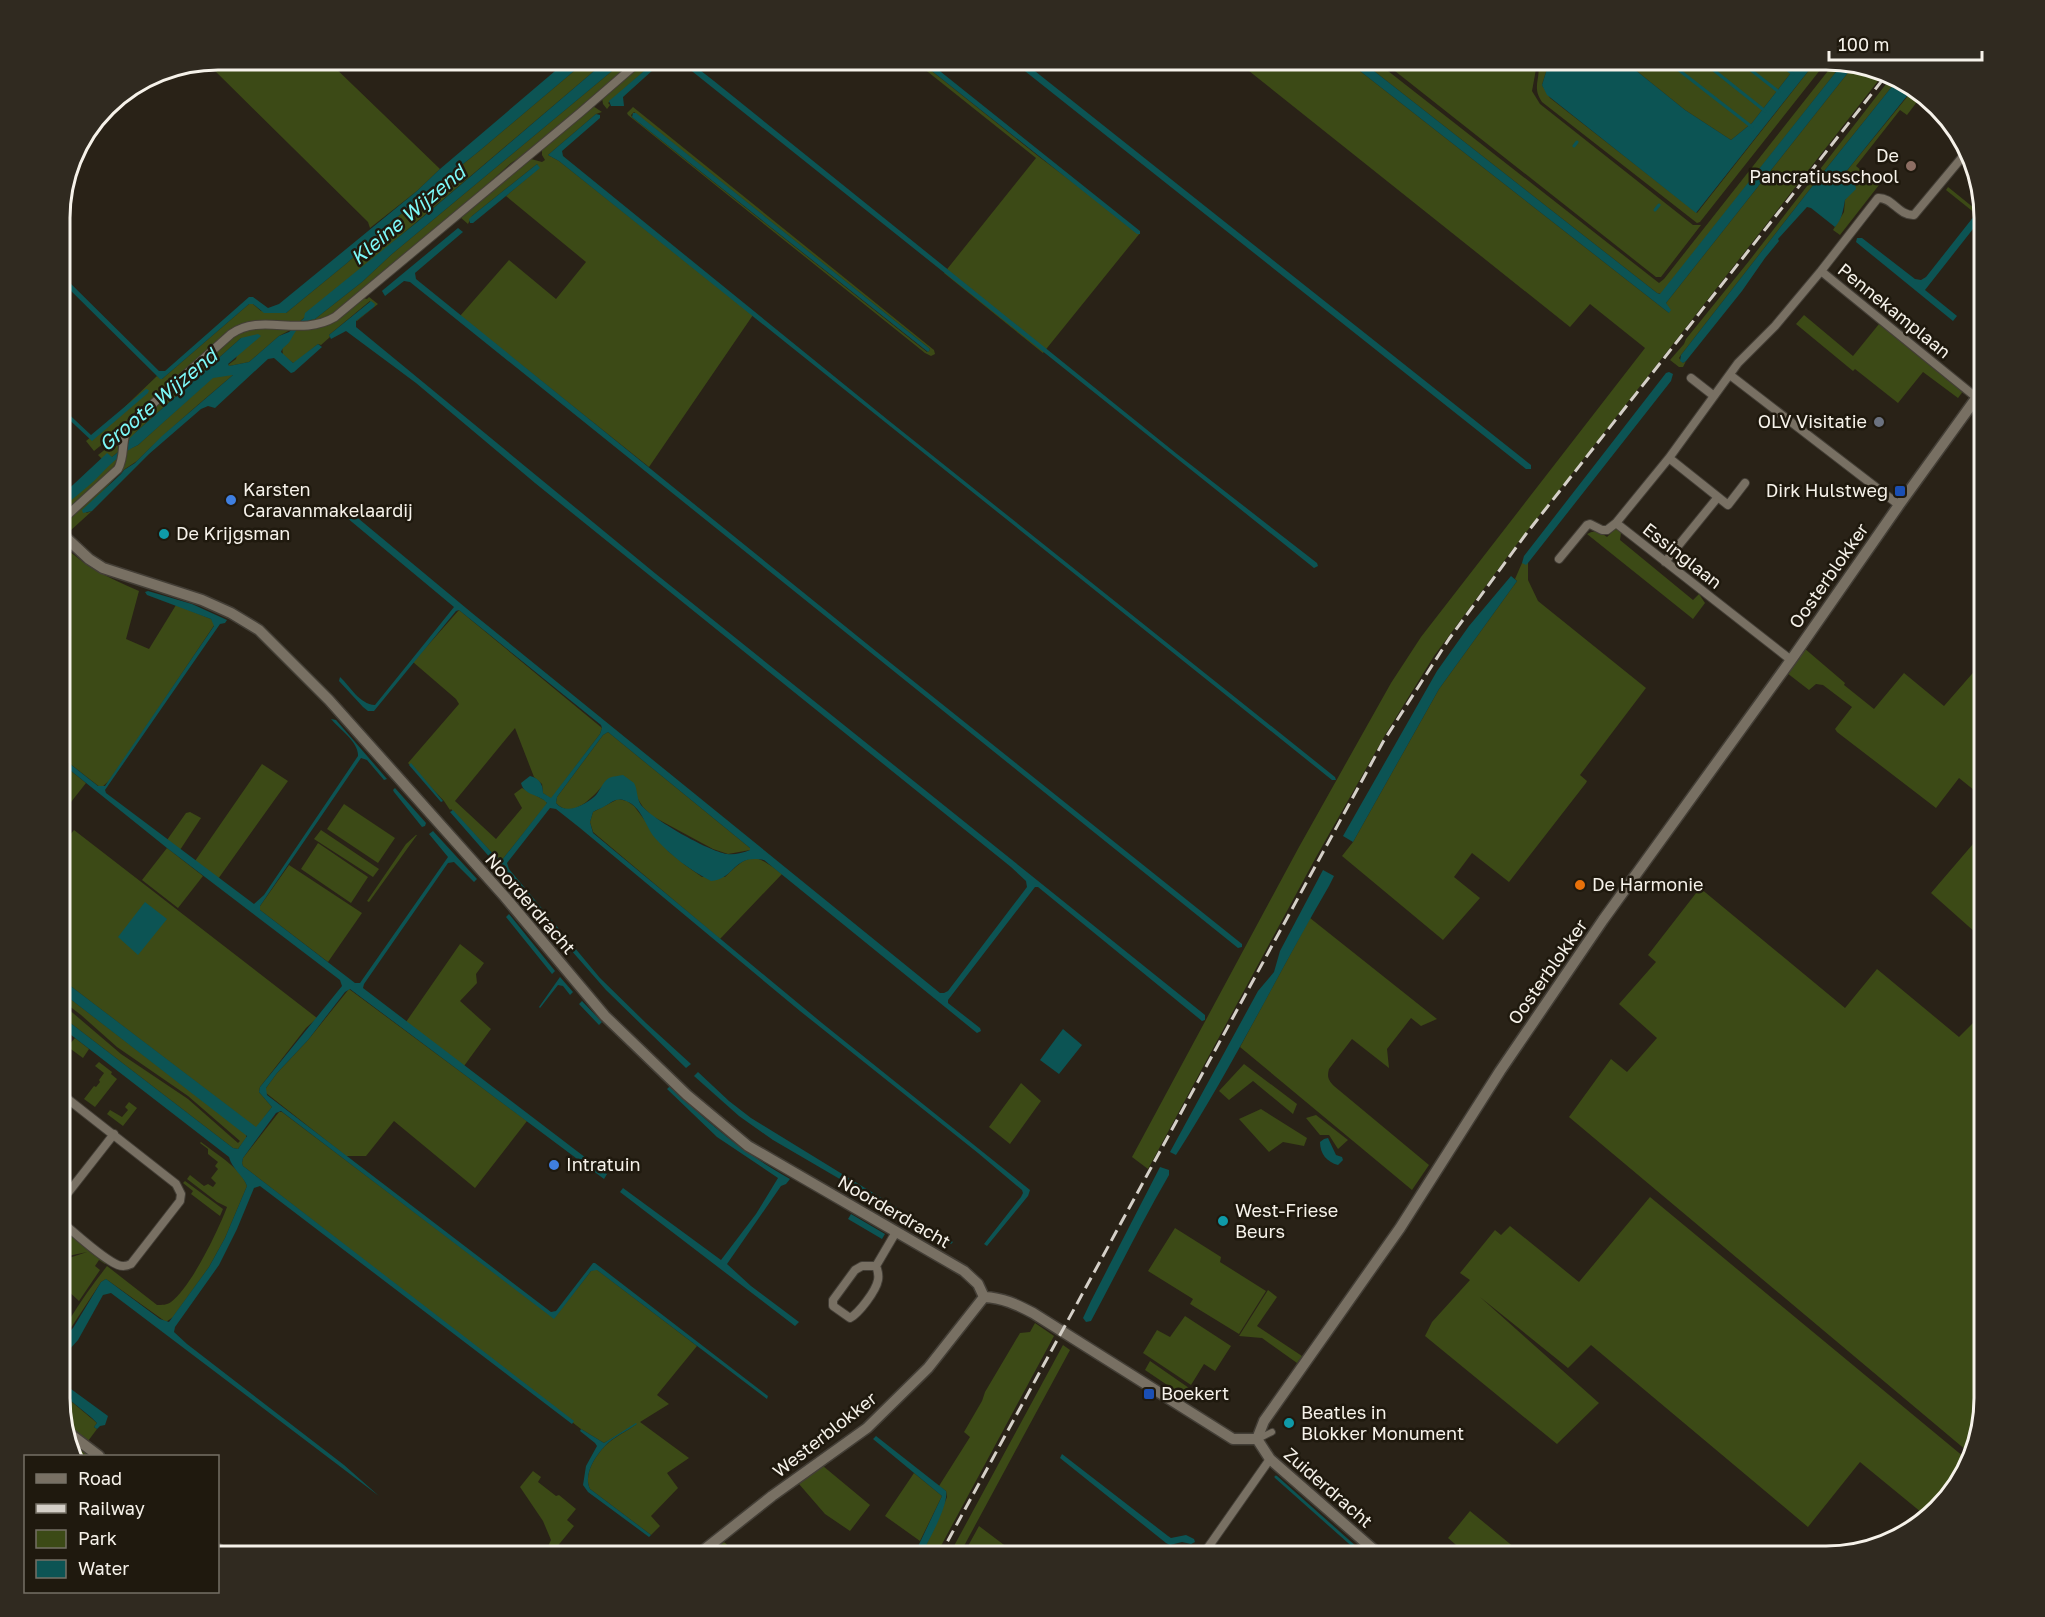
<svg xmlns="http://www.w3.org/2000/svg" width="2045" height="1617" font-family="'Golos Text',sans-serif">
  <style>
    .green { fill: #3c4a16; fill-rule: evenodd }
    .water { fill: #0c5454; fill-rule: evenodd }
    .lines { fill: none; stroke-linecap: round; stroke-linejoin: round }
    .stream { stroke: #0c5454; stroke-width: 3 }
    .pedestrian-casing { stroke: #433e36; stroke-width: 8 }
    .minor-casing { stroke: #433e36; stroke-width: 10 }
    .tertiary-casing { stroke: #433e36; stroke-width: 13 }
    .pedestrian { stroke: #787063; stroke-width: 6 }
    .minor { stroke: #787063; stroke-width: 8 }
    .tertiary { stroke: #787063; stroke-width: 10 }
    .rail { stroke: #d5d0c8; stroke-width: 3; stroke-dasharray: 12 6; stroke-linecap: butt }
    .education-dot { fill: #8d6e63; stroke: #1f190e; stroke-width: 2 }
    .worship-dot { fill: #6b7280; stroke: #1f190e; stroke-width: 2 }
    .transit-dot { fill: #1a4fb4; stroke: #1f190e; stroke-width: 2 }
    .shop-dot { fill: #3f7fe0; stroke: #1f190e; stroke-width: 2 }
    .culture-dot { fill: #0f9aa8; stroke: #1f190e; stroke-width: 2 }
    .food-dot { fill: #e8710a; stroke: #1f190e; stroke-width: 2 }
    .labels { text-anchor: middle; stroke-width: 5; stroke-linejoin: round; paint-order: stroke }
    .poi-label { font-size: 18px; fill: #f6f2ea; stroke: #1f190e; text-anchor: start }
    .street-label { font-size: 18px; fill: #f6f2ea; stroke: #1f190e }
    .water-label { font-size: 20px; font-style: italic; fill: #7df9f9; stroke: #1f190e }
    .rim { fill: none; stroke: #f6f2ea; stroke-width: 3 }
  </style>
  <rect width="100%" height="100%" fill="#292217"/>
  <path class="green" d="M218 60H327L440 169 417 191 370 228 368 222 206 62Z
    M587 60H607L298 323C279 322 258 318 239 325L134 416 122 429 119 435 105 442 94 451 86 441 110 421 157 376 162 379 249 304H253L261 311 286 313 347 263 391 222 478 152Z
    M636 60 530 151 511 163 471 199 336 313 324 320 303 323 306 320 315 319 362 282 392 254 612 71 619 61Z
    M644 60H657L608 103 610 105 607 109 603 104 602 98Z
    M913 60H918L1038 156 1140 233 1043 353 944 273 1036 158Z
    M1250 60H1346L1669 313 1666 303 1854 65 1885 72 1510 553 1434 656 1385 735 1315 859 1148 1169 1132 1157 1299 847 1391 683 1421 637 1645 348 1590 304 1570 327 1244 67Z
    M1360 60H1374L1659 283 1664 279 1835 62 1843 63 1661 294 1657 293Z
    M1381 60H1533L1536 69 1532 91 1540 104 1693 225H1701L1661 277H1656Z
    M1536 60H1546L1547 69 1542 85 1550 98 1697 213 1817 60H1828L1715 203 1700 222 1697 223 1542 102C1530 85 1544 76 1536 60Z
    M1623 60H1801L1752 123 1731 140 1685 110Z
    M1893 75 1898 79 1821 175 1681 355 1679 358 1683 363 1686 361 1683 367H1679L1670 360 1684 344 1686 339 1749 261Z
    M1910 86 1923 94 1907 115 1900 110 1856 166 1879 185 1840 235 1833 230 1844 212 1845 200 1855 184 1846 178 1845 173 1907 97 1911 91Z
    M593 106 602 112 596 114 548 155 559 161 753 315 649 467 460 316 509 260 556 299 586 262 506 196 539 168 537 164 472 216 468 224 460 217 531 159 542 162 545 160 542 155V149Z
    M633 107 934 350 935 354 931 356 925 353 628 115 627 113ZM634 112 930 349 929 351 927 352 632 117 631 115Z
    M1948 187 1974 208 1981 200 1982 206 1976 214 1946 190Z
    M369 297 378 304 357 321H356L374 307 370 301 329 335 330 337 321 345 318 344 296 362 293 363 283 355 282 347C289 342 290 335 296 330 329 331 339 317 363 298L367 299Z
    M1804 315 1853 356 1879 324 1964 390 1958 398 1923 372 1898 403 1855 369 1853 371 1796 324Z
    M254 328 292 329 279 336 249 362 229 366 228 365 236 359 241 338 136 432 126 446 127 435 135 424 238 333Z
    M232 374 233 375C200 403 167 431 137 461 133 464 129 466 125 469 111 481 98 497 86 513L92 511 70 531 68 524 70 518 116 475 125 451 138 445 213 377Z
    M112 444 118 446V452L112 457 105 456 102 459 98 455Z
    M118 457C114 475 76 503 60 513V509Z
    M1616 528 1621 533 1620 540 1693 600 1699 594 1705 603 1693 619 1587 534C1596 529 1600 532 1607 537Z
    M60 547C72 551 81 562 92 568 107 577 123 584 139 591L126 639 149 649 176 605 211 619 215 624 123 761 110 780 101 788 60 756Z
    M1522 563H1528V580L1538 601 1646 688 1580 775 1587 781 1586 783 1509 882 1472 853 1454 877 1480 898 1443 940 1342 856 1353 842 1439 689 1517 581 1515 579Z
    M459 610 602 728 600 734 551 799 543 793 542 784 534 777 515 728 455 801 496 839 522 808 514 794 522 788 546 801 547 804 502 860 494 855 451 809 450 810 444 801 408 763 459 704 456 699 413 662Z
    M1804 648 1845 683 1844 685 1874 709 1904 673 1944 706 1985 659V799L1959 778 1936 808 1837 732 1835 729 1852 707 1823 685 1816 684 1809 690 1787 673Z
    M608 732 750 848V850L728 854 713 849 652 816 643 807 636 796 607 780C597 793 573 822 556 803L557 797 603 735Z
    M60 762 86 783 60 816Z
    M262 764 288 781 218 879 195 861Z
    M618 799 627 801 634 806 668 851 685 865 702 877H725C750 852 755 853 782 874L720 939 593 832 590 822 593 812Z
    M344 804 395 838 378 863 327 829Z
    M190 812 201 818 180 850 167 840 186 813Z
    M74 830 317 1018 306 1028 260 1087 259 1092 272 1107 257 1127H255L60 978V847Z
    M321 830 379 869 373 877 314 839Z
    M1985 830V941L1931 893Z
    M416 835H417L369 902 367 901 406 844Z
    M318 843 368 877 351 903 301 869Z
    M167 848 203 876 178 908 142 880Z
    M289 865 362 913 328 962 260 910V906Z
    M1700 888 1845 1008 1877 969 1959 1037 1975 1021 1985 1029V1399L1976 1450 1973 1456 1569 1117 1611 1059 1627 1072 1657 1038 1619 1004 1656 962 1648 955Z
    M1310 918 1437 1019 1421 1026 1411 1018 1387 1049 1389 1068 1352 1039 1329 1069C1327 1077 1328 1080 1334 1086L1429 1165 1412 1190 1240 1047Z
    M460 944 484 963 476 974 477 983 460 1001 491 1029 464 1066 406 1022Z
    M349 989 527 1121 475 1188 394 1121 366 1156H346L266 1093V1088L277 1073 308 1040Z
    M60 991 246 1134V1138L238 1149 233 1148 60 1015V1002L121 1054 188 1099 238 1143 240 1141 188 1096 117 1047 81 1015 60 999Z
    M60 1038 69 1045 75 1038 89 1049 83 1058 68 1047 62 1054Z
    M99 1062 112 1072 111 1074 117 1079 95 1107 84 1099 94 1086 96 1087 100 1082 99 1080 104 1073 95 1066Z
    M1244 1064 1297 1104 1293 1114 1253 1081 1229 1100 1219 1091Z
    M1021 1083 1041 1101 1010 1144 989 1127Z
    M129 1102 137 1108 123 1126 107 1114 110 1110 122 1117 128 1110 125 1107Z
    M1261 1109 1307 1138 1304 1146 1283 1142 1269 1152 1239 1119Z
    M279 1112H282L554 1318 591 1271 596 1269 697 1346 657 1395 669 1404 640 1422 689 1458 667 1473 678 1488 651 1516 660 1526 651 1535 590 1489C583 1475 595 1456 605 1446 614 1437 627 1431 637 1424L604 1443 581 1429 243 1166 242 1163 243 1158Z
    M1316 1115 1348 1140 1338 1149 1329 1135H1320L1306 1118Z
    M201 1142C216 1154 241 1168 247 1186L225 1238 209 1267 173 1317 166 1322 106 1279 101 1282 61 1343C58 1330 97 1279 107 1266L157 1305C162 1305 167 1305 171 1302 191 1287 218 1231 227 1207L217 1202 187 1179 190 1175 204 1186 208 1184 213 1187 216 1183 211 1178 218 1169 215 1166 218 1162 208 1154V1149L200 1143Z
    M185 1181 223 1209 220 1216 191 1194 193 1191 183 1183Z
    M1650 1197 1970 1462 1946 1503 1927 1517 1860 1462 1808 1527 1591 1345 1568 1368 1480 1297 1599 1403 1557 1444 1425 1336 1432 1322 1470 1280 1460 1273 1495 1230 1501 1235 1510 1226 1579 1282Z
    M60 1226 107 1261 105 1264 99 1260 95 1266 100 1270 79 1301 66 1289 70 1282 60 1275V1264H66L69 1258 87 1252 68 1256 67 1253 65 1255 60 1254 63 1251 67 1253 66 1250 60 1251Z
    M1175 1228 1221 1257 1220 1262 1266 1291 1239 1334 1190 1304 1193 1299 1148 1271Z
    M1268 1290 1277 1297 1257 1326 1302 1356 1297 1363 1262 1338 1239 1336Z
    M1185 1316 1231 1346 1215 1371 1204 1364 1191 1385 1143 1353 1157 1330 1170 1337Z
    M1035 1323 1054 1336 935 1557H920L934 1529 947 1497 946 1491 939 1486 970 1437 964 1432 982 1401 985 1392 1020 1333 1030 1332Z
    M1063 1345 1070 1350 958 1557H948Z
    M1150 1361 1189 1388 1185 1397 1145 1370Z
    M60 1392 97 1423 94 1427 97 1429 88 1441 108 1456H103L64 1422 60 1409Z
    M67 1435 95 1456H76L78 1454 75 1452 72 1455Z
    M823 1466 870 1505 850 1531 825 1514 799 1484Z
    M533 1471 541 1477 538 1482 556 1496 559 1495 576 1509 567 1520 574 1526 556 1548 558 1551 554 1557H543L551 1540 543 1521 520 1487Z
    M914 1473 942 1496 920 1541 885 1516Z
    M1470 1511 1526 1557H1470L1448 1538Z
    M979 1526 1020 1557H996L988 1551 985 1557H962Z
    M724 1542 742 1557H706Z"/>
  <path class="water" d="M568 60H587L478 152 391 222 347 263 286 313H264L253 304H249L162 379H160L60 280V273L159 371H165L249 297H253L268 308 279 304 417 191 440 169Z
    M607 60H620L612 71 392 254 362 282 315 319C301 321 296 330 290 341 287 346 283 346 281 352L293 363 318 344 322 347 294 372 291 373 274 358 268 359 215 408 208 406 201 409 149 454 92 511 83 513 82 510 121 474 124 470 135 463 162 436 233 375 213 378 138 445C120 453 108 467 94 481 83 491 71 500 60 509V497L105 455 107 453 112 457 128 444 130 438 136 432 241 338 258 334 261 336 228 364 229 366 249 362 279 336 289 332 304 318 305 313 416 223Z
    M657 60H664L623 97 624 106H611L609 101Z
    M678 60H687L714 81 1177 454 1317 563 1318 566 1314 568Z
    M918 60H926L1140 231V234H1137Z
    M1011 60H1021L1531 465V469H1526Z
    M1346 60H1360L1657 293 1660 294 1843 63 1854 65 1666 303 1671 310 1669 313Z
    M1546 60H1623L1685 110 1731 140 1752 123 1801 60H1817L1696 213 1547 95 1542 85 1547 69Z
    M1898 79 1910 86 1911 91 1845 173 1846 178 1855 184 1856 189 1845 200C1843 211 1842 219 1835 227L1811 208 1807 207 1778 239 1779 241 1765 258 1742 291 1686 361 1683 363 1680 361 1681 355 1821 175Z
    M633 113H636L930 349 929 351 928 352 632 117Z
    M596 114 600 115V118L562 151 563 156 888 420 1335 777 1336 780H1332L559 161 548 155Z
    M537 164 540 168 473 223H470L469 219 472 216Z
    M1982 206 1984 215 1925 290 1957 316 1953 321 1856 242 1857 238H1862L1915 279 1921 280 1926 277Z
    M458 228 463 232 415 273 416 279 877 652 1242 944V947L1238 948 410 282 404 281 385 296 382 291 383 290Z
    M371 301 375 304 374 307 356 321V327L656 574 1205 1015V1020L1202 1021 1038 887H1035L948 1000V1003L980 1028 981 1031 977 1033 764 860C732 854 736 879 711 881 690 870 671 856 655 838 645 826 642 807 626 801 616 797 613 802 605 806 601 809 597 809 593 812L590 822 593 833 822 1023 1030 1190 1028 1196 987 1246 984 1244 1021 1197 1023 1193 1022 1190 978 1153 800 1011 580 828 556 809 550 808 507 863 509 869 600 978 646 1023 691 1064 686 1068 606 990 450 812 453 810 494 855 502 860 547 803C540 794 524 796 521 783L530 776C539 778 543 784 543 793L551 798 600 734 602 728 601 725 459 610 456 611 374 711H368L363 707 339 681 340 677C351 687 359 704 375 705L454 607 340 512 338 509 340 505 347 509 472 613 940 993H944L948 991 1027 887 1026 881 1011 867 535 483 416 383 346 331 331 339 329 335ZM608 732 750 848V850C743 853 734 855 727 854 708 851 652 819 641 805 636 797 638 790 634 783L623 775C619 776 613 776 609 778 602 782 600 792 594 797 583 806 566 815 556 803L557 797 603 735Z
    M1669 372 1673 374 1671 381 1528 563 1526 565 1522 563 1524 556 1666 373Z
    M146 389 149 390 148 393 92 441 60 411V406L91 435Z
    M1511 576 1517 581 1439 689 1353 842 1343 836 1437 671 1469 626Z
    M148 591 192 604 227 620 225 623 220 624 105 790 106 793 254 904 264 895 358 756C359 742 339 729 331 719L336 720 387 779 384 780 367 760 361 758 260 906V910L355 983H360L448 857 429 834 433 831 477 879 474 882 454 862 448 863 364 984 363 988 607 1174 604 1179 350 989 345 992 308 1040 277 1073 266 1088 267 1095 551 1312 556 1311 593 1263H595L768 1396 767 1399 597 1270 591 1271 554 1319 281 1111 276 1113 243 1158 242 1163 243 1166 574 1421 572 1424 260 1186 254 1188 237 1229 219 1265 175 1327 174 1332 187 1344 344 1465 379 1496 111 1293 103 1295 78 1340 60 1360V1342L73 1328 101 1282 106 1279 160 1319 169 1322 209 1267 225 1238 247 1186C243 1175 232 1169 229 1157L66 1031 60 1037V1015L233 1148 238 1149 247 1136 60 991V978L256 1127 272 1107 259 1092 260 1087 342 986 340 980 167 848 60 762V756L98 786H105L214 626 211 619 147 595 145 592Z
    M411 763 443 801 441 802 409 765Z
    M395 788 426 823 425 826 422 827 394 792 393 790Z
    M1323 870 1334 876 1329 886C1277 975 1232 1068 1176 1155L1170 1152 1258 991 1274 972 1280 951Z
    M145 902 167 919 138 955 118 937Z
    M509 914 555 971 552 974 506 917Z
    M560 977 573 992 570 995 563 986 558 985 540 1008 539 1007Z
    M582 1001 602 1022 599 1025 579 1004Z
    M1063 1029 1082 1045 1059 1074 1040 1060Z
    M698 1072 729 1101 751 1118 953 1242 951 1244 773 1140 739 1116 694 1076Z
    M670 1086C710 1125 741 1151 790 1179L786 1184 781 1186 727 1264 751 1286 799 1322 795 1326 620 1192 623 1188 721 1260 756 1214 778 1178 717 1137 667 1089Z
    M1328 1138 1336 1155 1342 1157 1343 1160 1338 1165C1327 1162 1320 1154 1320 1142L1324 1139Z
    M1160 1167 1169 1170V1175C1141 1223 1117 1273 1091 1321L1086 1322 1083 1318 1091 1301Z
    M851 1214 885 1234 882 1239 848 1219Z
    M60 1381 108 1416 105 1425 100 1426 97 1429 94 1427 97 1423 92 1418 60 1392Z
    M636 1423 637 1424C627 1431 613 1437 605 1446 595 1456 583 1475 590 1489L651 1535 649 1537 588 1492 583 1485 586 1466 597 1446 595 1443 580 1431 581 1429 604 1443Z
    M876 1436 946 1491C949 1506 927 1543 920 1557H913L942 1496 873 1439Z
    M1062 1454 1168 1536 1171 1538 1186 1535 1194 1539 1195 1542 1191 1544 1182 1542 1170 1545 1166 1543 1060 1458Z"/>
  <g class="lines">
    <path class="stream" d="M1666 60 1752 127
      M1701 60 1765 111
      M1738 60 1779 92
      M1775 60 1793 74
      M1574 146 1577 142
      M1655 210 1659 205
      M1276 1477 1366 1557"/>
    <defs>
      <path id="pedestrian" d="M1258 1439 1272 1432"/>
      <path id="minor" d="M1821 271 1977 398
        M1730 375 1899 505
        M1691 378 1714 396
        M1669 458 1728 505 1745 483
        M1616 523 1669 458 1738 363 1775 326 1821 271 1878 198C1892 197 1899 216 1914 215L1969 149
        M60 526 62 520 118 469C126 455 120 439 129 425L231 334C262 312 299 338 335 317L581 112 641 60
        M1559 559 1587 525 1590 524 1602 530H1607L1616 523 1791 660
        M1665 562 1718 497
        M60 1203 114 1134
        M60 1221C76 1233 101 1258 118 1265 123 1267 127 1266 131 1264L180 1201 181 1194 176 1184 60 1093
        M876 1266C878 1271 879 1275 878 1280 876 1291 859 1313 850 1318L833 1306V1300L855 1270 862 1266H876L896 1232
        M60 1279 66 1284
        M1196 1557 1202 1556 1270 1459"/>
      <path id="tertiary" d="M60 532 89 559 103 568 202 600 231 613 259 630 329 700 505 897 605 1016 687 1095 748 1146 964 1271 978 1284 984 1297
        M984 1297C1003 1298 1016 1304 1033 1313L1233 1439H1257
        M66 1431 99 1456
        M1257 1439 1264 1421 1400 1228 1500 1071 1603 920 1791 660 1899 505 1985 386
        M1257 1439 1270 1459 1382 1557
        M218 1549 228 1557
        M695 1557 772 1496 867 1428 928 1368 984 1297"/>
    </defs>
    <use href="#pedestrian" class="pedestrian-casing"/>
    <use href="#minor" class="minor-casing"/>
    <use href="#tertiary" class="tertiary-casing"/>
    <use href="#pedestrian" class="pedestrian"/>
    <use href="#minor" class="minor"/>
    <use href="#tertiary" class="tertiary"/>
    <path class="rail" d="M939 1557 1383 742 1449 639 1526 534 1888 73"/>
  </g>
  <circle class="education-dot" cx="1911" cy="166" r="6"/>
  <circle class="worship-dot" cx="1879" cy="422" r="6"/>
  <g class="transit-dot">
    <rect x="1894" y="485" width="12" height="12" rx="3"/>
    <rect x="1143" y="1388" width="12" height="12" rx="3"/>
  </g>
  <g class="shop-dot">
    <circle cx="231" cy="500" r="6"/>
    <circle cx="554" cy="1165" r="6"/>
  </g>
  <g class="culture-dot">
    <circle cx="164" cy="534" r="6"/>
    <circle cx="1223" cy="1221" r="6"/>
    <circle cx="1289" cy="1423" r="6"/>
  </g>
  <circle class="food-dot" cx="1580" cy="885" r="6"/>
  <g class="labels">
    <g class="poi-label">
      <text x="1899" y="162" text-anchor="end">De<tspan x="1899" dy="21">Pancratiusschool</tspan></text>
      <text x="1867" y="428" text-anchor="end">OLV Visitatie</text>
      <text x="243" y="496">Karsten<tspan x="243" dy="21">Caravanmakelaardij</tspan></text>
      <text x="1888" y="497" text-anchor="end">Dirk Hulstweg</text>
      <text x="176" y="540">De Krijgsman</text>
      <text x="1592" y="891">De Harmonie</text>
      <text x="566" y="1171">Intratuin</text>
      <text x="1235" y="1217">West-Friese<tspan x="1235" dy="21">Beurs</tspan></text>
      <text x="1161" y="1400">Boekert</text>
      <text x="1301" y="1419">Beatles in<tspan x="1301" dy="21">Blokker Monument</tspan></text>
    </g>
    <g class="street-label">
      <text transform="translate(1894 311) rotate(39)" y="6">Pennekamplaan</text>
      <text transform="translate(1682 556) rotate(38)" y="6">Essinglaan</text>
      <text transform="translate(1829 576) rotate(-55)" y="6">Oosterblokker</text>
      <text transform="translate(530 904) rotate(49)" y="6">Noorderdracht</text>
      <text transform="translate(1548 972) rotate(-55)" y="6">Oosterblokker</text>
      <text transform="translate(894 1212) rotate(30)" y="6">Noorderdracht</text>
      <text transform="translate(825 1435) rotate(-38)" y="6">Westerblokker</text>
      <text transform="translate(1328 1488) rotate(41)" y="6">Zuiderdracht</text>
    </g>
    <g class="water-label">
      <text transform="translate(408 215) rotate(-40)" y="7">Kleine Wijzend</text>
      <text transform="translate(158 400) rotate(-40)" y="7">Groote Wijzend</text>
    </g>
  </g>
  <path d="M0 0H2045V1617H0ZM218 70H1826A148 148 0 0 1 1974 218V1398A148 148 0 0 1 1826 1546H218A148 148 0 0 1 70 1398V218A148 148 0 0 1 218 70Z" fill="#302a20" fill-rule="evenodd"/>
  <path class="rim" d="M218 70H1826A148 148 0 0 1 1974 218V1398A148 148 0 0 1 1826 1546H218A148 148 0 0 1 70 1398V218A148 148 0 0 1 218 70Z"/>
  <rect x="24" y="1455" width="195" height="138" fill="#1f190e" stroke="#757066" stroke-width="1.5"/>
  <rect x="36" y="1474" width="30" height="9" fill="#787063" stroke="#757066" stroke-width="1.5"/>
  <text x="78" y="1485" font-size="18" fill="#f6f2ea">Road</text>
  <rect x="36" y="1504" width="30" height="9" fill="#d5d0c8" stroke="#757066" stroke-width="1.5"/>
  <text x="78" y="1515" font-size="18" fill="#f6f2ea">Railway</text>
  <rect x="36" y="1530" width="30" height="18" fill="#3c4a16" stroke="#757066" stroke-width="1.5"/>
  <text x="78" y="1545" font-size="18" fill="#f6f2ea">Park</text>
  <rect x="36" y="1560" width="30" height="18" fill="#0c5454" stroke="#757066" stroke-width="1.5"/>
  <text x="78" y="1575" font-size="18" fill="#f6f2ea">Water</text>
  <path d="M1829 51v9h153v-9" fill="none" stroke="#f6f2ea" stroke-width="3"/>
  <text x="1838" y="51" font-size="18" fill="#f6f2ea" stroke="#1f190e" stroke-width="4.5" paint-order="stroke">100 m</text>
</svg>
